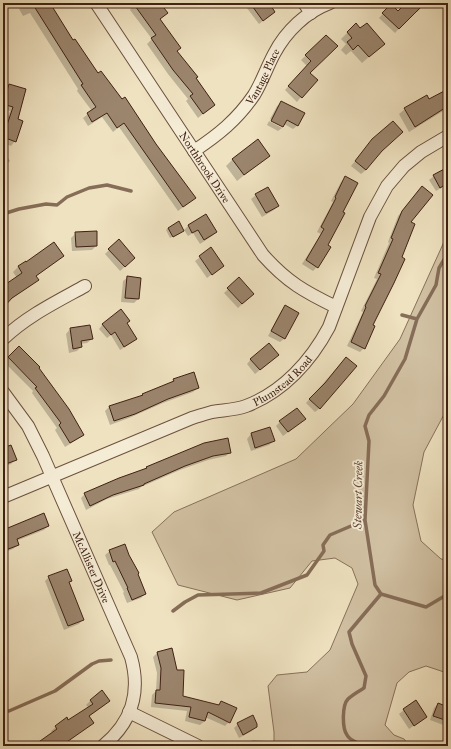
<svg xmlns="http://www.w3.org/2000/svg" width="451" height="749" font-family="'IM FELL Great Primer',serif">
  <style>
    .green { fill: #d1c1a3; stroke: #88715b }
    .shadow { fill: #0003 }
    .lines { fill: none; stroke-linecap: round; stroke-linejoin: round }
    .stream { stroke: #866d57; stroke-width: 3.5 }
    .building { fill: #9b856d; stroke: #402113 }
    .minor-casing { stroke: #6c513e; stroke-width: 14 }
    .minor { stroke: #f5ecd6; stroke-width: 12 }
    .labels { text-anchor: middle; stroke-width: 3.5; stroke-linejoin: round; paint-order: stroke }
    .street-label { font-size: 11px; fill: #402113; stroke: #f5ecd6 }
    .water-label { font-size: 12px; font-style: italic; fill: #694d3b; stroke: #f5ecd6 }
  </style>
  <rect width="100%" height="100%" fill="#efe2c0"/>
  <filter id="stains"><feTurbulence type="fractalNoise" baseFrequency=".005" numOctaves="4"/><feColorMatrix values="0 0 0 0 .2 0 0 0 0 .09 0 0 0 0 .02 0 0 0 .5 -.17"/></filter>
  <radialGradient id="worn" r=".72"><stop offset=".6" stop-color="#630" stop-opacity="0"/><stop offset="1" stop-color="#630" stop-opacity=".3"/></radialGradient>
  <path class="green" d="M448 233V407L424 452 413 505 421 541 441 559 448 560V676L444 672 426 666 409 672 397 683 385 725 394 735 404 739 410 746H274V732L268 686 277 675 307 672 330 650 358 584 352 568 335 558 312 561 290 588 237 600 178 585 152 532 174 512 296 459 353 404 400 339Z"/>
  <path class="shadow" d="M21 3H46L97 75 156 145 195 198 190 202 178 211 119 127 113 132 102 117 88 126 83 118 92 111 77 91 78 89 30 13 23 16 19 9 23 6Z
    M128 3H159L166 13 160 19 176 52 214 105 198 118 186 101 188 99 168 74 147 44 152 39 130 10 131 8Z
    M243 3H268L274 12 259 24Z
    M407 3H426L417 12 415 11 395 33 379 18 391 5 398 12Z
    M348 32 377 50 362 63 351 51 346 55 341 50 346 44 341 39Z
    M326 36 309 73 301 97 297 102 285 90 307 66 301 60Z
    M9 85 17 120 15 141 11 146 3 143V130L10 111 3 109V96L5 90Z
    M448 90V108L409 132 399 114 405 109 429 101Z
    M282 102 298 125 293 129 284 124 283 127 270 119 277 106Z
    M269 121 282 128 278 131 267 125Z
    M368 145 366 170 361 174 351 166Z
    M3 151 10 161 3 167Z
    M269 155 237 181 226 166 233 159Z
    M448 168V192L444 186 436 191 429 180 434 176Z
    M345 178 327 246 317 267 313 271 302 264 321 234 317 232 333 202 331 201 341 182Z
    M422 187 364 348 360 352 347 346 363 312 361 311 377 279 374 278 389 243 388 242 398 216Z
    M268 188 278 206 274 210 262 217 251 199 256 195Z
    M206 215 216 232 212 236 200 244 193 233 188 236 184 230 188 226Z
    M168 228 181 232 170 238 166 230Z
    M96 232V246L92 250 72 251 71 238 76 233Z
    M211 249 223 266 207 278 195 261Z
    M109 250 130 262 120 271 105 254Z
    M62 256 35 277 37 280 32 285 7 302 3 307V287L17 278 13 272 18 267 25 263Z
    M128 277 138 299 134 303 121 302 123 281Z
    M239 279 253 294 238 308 224 293Z
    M285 307V338L280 342 268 336 281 311Z
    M126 323 136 339 131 343 120 350 111 335 107 338 99 329 103 324Z
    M89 326 92 339 87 343 80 344 81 347 77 351 69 353 66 334 70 329Z
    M19 348 38 368 83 435 78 439 65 447 55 430 57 428 32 393 33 391 4 362Z
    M251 359H273L255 374 247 364Z
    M341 363 320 408 315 412 306 403Z
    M174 379 198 388 193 392 163 403 129 418 110 425 105 411 109 407 141 396 170 384Z
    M280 422 300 423 283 436 276 426Z
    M269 428 274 441 269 445 251 451 247 439 251 434Z
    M3 449 16 459 11 464 3 467Z
    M230 452 226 456 208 460 180 470 141 487 139 489 107 499 86 510 81 498 85 494 145 470 147 468Z
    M48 526 44 530 16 541 18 545 13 549 3 553V530Z
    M110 551 137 574 145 594 141 598 127 603 123 593 124 592 110 565H109L105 555Z
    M49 577 70 581 69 583 83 619 79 624 64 630 45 581Z
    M158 652 176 671 182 697 218 705 221 702 229 722 225 726 205 717V721L200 725 185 721 187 711 151 707 152 695 156 691 157 673 153 657Z
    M91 700 105 705 88 717 61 746H34L53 733 51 731 66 719 68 721 89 708 86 705Z
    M438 704 448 708V723L446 726 430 720 434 708Z
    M404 710 426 717 409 729 399 714Z
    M238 724 256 727 252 731 239 738 234 728Z
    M252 740 267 741V746H248Z"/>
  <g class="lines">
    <path class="stream" d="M3 214 19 209 46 204 57 205 67 197 89 188 107 185 131 191
      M402 315 417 319
      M381 594 375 585 365 520 369 441 365 426 369 415 384 396 405 359 417 319 436 285 439 268 448 253
      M381 594 426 607 448 594
      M173 611 185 602 198 595 261 593 307 575 324 551 323 545 330 535 365 520
      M3 711H9L55 691 92 664 99 661 111 660
      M362 746C358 742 350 741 347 735 342 728 342 705 348 699 352 695 359 691 364 688L366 676 352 644 349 632 381 594"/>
  </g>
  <path class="building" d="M32 3H50L73 40 75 39 98 73 101 71 122 99 125 97 156 144 196 198 183 207 124 123 117 128 107 113 92 122 87 113 96 107 81 85 83 84Z
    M133 3H160L168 13 160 19 181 48 177 51 198 77 196 78 215 105 203 114 190 96 193 94 173 70 151 38 156 35Z
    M250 3H269L275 12 263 21Z
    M406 3H425L399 29 382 13 391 4 398 11Z
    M356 23 360 28 367 23 385 44 369 57 358 45 353 50 347 42 352 38 347 32Z
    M326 35 338 46 310 73 318 80 302 98 288 86 311 61 305 55Z
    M9 84 26 89 18 119 23 121 16 142 3 137 13 107 3 104Z
    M448 89V106L415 127 404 108 427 95 429 99Z
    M281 101 305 113 298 126 287 120 283 127 271 121Z
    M393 121 403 132 382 151 366 170 355 161 372 139Z
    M258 139 270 156 244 175 232 159Z
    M448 167V183L440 188 433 175Z
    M345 176 358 183 343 212 345 213 328 245 331 247 318 268 306 260 324 229 321 227 336 198 335 197Z
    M422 186 433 195 411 222 415 224 402 257 405 259 394 283 373 325 375 326 365 349 351 342 366 307 365 306 381 274 378 273 393 239 391 238 402 211Z
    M268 187 279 206 266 213 255 194Z
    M206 214 217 232 204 240 198 230 192 233 188 225Z
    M179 221 184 231 173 237 168 228Z
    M97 231V246L76 247 75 232Z
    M119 239 135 258 125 267 108 249Z
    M54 242 64 256 36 276 39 280 12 298 3 308V286L22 273 18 266 26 261V262Z
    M211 247 224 266 212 275 199 256Z
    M127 276 141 278 139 299 125 298Z
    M239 277 254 294 242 304 227 288Z
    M285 305 299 313 285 339 271 331Z
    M121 309 130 321 127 323 137 339 124 347 115 332 111 335 102 324Z
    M90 325 93 339 81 341 82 347 73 349 70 328Z
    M269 343 279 355 260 370 250 359Z
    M19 346 40 367 39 368 69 409 84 435 70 443 59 425 61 423 35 388 37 387 8 357Z
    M346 357 357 366 320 409 309 399 325 383Z
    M194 372 199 388 168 399 135 414 114 421 109 406 143 395 142 394 174 381 173 379Z
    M297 408 306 419 288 432 279 421Z
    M270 427 275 441 255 448 251 433Z
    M228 438 231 453 213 456 185 466 144 484V485L113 495 90 506 84 493 119 478 147 468 146 467 204 443Z
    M11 445 17 460 3 465V448Z
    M44 513 49 526 17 539 19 545 3 551V530Z
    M125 544 129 555 139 573 138 574 146 594 132 600 127 588H128L115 561 113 562 109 550Z
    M67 569 72 581 69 582 84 620 68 626 48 576Z
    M172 648 177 670H184L183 696 219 705 221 701 237 708 230 723 208 712 205 721 189 717 191 707 155 703 156 690H160L161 668 157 652Z
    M102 690 110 701 89 716 94 723 61 746H33L57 729 55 726 67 717 68 720 93 704 90 700Z
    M416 700 427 717 414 726 403 709Z
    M438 703 448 707V721L433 716Z
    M253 715 257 724V727L243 735 237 723Z"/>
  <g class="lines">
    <defs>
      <g id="minor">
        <path id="s1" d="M96 3 263 255C287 282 305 292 336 307"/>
        <path d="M304 3 311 13"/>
        <path id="s2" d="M194 151C218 135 237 120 254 95 262 82 267 67 274 54 286 31 306 12 330 3"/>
        <path d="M3 339C27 316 56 302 85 286"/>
        <path id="s3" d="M3 392 28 426 43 456 131 657C141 693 132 722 103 746"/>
        <path id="s4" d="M3 497 192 418C198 416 205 414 212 412 224 410 235 410 246 406 283 392 311 361 329 327L370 217 387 186 404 166 421 152 448 136"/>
        <path d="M129 712 198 746"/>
      </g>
    </defs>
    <use href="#minor" class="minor-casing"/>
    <use href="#minor" class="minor"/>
  </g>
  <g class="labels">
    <g class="street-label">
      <text dy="4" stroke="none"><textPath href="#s2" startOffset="103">Vantage Place</textPath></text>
      <text dy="4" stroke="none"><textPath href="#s1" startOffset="197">Northbrook Drive</textPath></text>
      <text dy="4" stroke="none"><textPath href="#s4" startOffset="305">Plumstead Road</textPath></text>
      <text dy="4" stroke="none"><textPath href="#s3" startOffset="197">McAllister Drive</textPath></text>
    </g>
    <g class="water-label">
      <text transform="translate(358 495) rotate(-89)" y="4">Stewart Creek</text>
    </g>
  </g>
  <rect width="451" height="749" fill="none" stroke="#efe2c0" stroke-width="16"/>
  <rect x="4" y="4" width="443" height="741" fill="none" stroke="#402113" stroke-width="2"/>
  <rect x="8" y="8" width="435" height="733" fill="none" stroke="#402113"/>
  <rect width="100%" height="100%" filter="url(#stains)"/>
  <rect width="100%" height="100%" fill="url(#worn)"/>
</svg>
